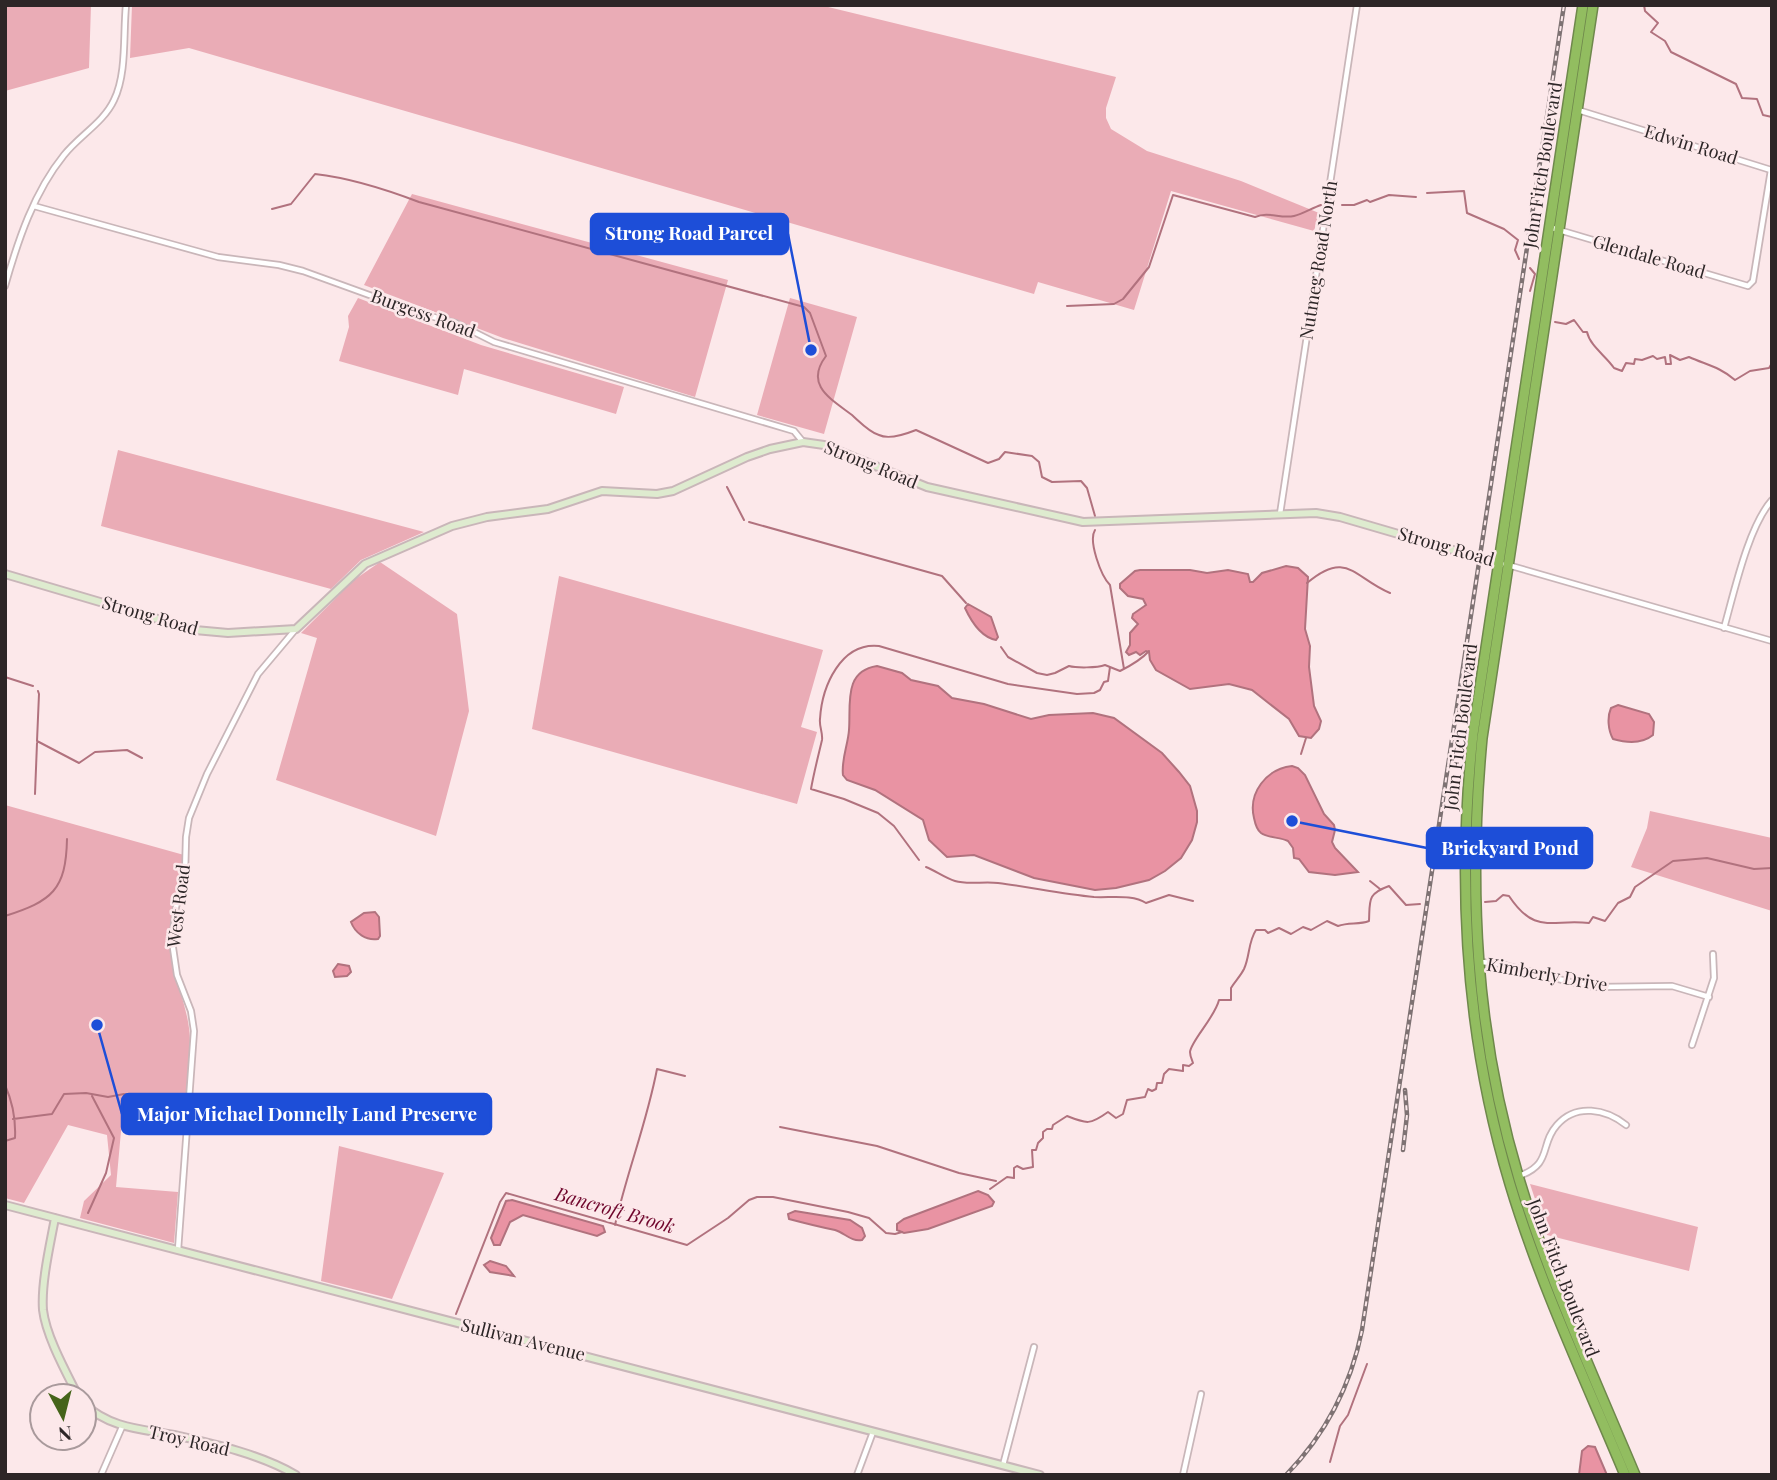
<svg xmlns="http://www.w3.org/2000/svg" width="1777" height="1480" font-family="'Playfair Display',serif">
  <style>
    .green { fill: #eaacb6 }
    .water { fill: #e993a3; stroke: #b1727e; stroke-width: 2 }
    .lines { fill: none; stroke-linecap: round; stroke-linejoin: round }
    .stream { stroke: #b1727e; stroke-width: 2 }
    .street-casing { stroke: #c9b6b9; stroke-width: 8 }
    .secondary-casing { stroke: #c9b6b9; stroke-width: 10 }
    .highway-casing { stroke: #6f884c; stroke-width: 12 }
    .street { stroke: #fff; stroke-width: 4.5 }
    .secondary { stroke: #deebcf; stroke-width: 6 }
    .highway { stroke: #92bd60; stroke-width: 9 }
    .rail-casing { stroke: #7e7273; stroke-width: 4.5 }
    .rail { stroke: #fce8ea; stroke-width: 2; stroke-dasharray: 5; stroke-linecap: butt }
    .labels { text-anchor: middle; stroke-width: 5; stroke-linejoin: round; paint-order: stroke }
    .street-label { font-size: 18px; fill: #2d2627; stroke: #fce8ea }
    .water-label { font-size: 19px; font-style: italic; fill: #70072d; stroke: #fce8ea }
    .leader { fill: none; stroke: #1d4ed8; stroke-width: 2.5 }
    .callout-dot { fill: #1d4ed8; stroke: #fce8ea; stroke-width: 2.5 }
    .callout { fill: #1d4ed8; stroke: #1d4ed8; stroke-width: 2.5 }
    .callout-label { font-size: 19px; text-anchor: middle; font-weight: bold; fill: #fff }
  </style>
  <rect width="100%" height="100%" fill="#fce8ea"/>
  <path class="green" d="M5 5H91L89 68 5 91Z
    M132 5H820L1116 77 1106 108V118L1111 129 1147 151 1241 181 1319 213 1314 231 1171 191 1134 310 1038 282 1034 294 189 48 130 58Z
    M412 194 728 280 695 397 503 338 364 285Z
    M358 298 481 345 624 387 616 414 464 369 458 395 339 361 349 327 348 316Z
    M790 298 857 317 824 434 757 415Z
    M118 450 424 532 361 560 331 589 101 526Z
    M380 562 457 614 469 711 436 836 276 780 317 638 301 633 354 580Z
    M559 576 823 650 801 727 817 732 797 804 532 729Z
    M5 805 184 855C182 884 170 911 170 939 170 972 185 997 189 1028 193 1057 185 1095 183 1124L122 1120 116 1187 178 1192 174 1243 80 1218 84 1201 111 1175 107 1135 68 1125 24 1203 5 1198Z
    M1650 811 1772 838V911L1631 867 1647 828Z
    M339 1146 444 1173 392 1299 321 1281Z
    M1530 1184 1698 1227 1689 1271 1547 1235Z"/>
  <path class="water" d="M1286 566 1298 568 1308 577 1305 629 1310 646 1309 667 1314 706 1321 721 1319 729 1311 738 1299 736 1289 719 1252 690 1229 684 1190 689 1156 670 1150 660 1149 652 1146 651 1140 655 1136 652 1129 655 1126 652 1130 645V633L1138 624 1132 618 1133 614 1146 605 1143 599 1128 596 1120 588V584L1135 571 1140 570H1190L1207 573 1228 570 1248 574 1250 582H1253L1262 573Z
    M968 604 991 617 998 637 996 640C981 637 971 621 965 608Z
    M877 666 902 673 911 680 938 686 952 698 984 704 1031 719 1049 715 1093 713 1114 718 1162 753 1179 772 1190 786 1197 811V822L1192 840 1181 858 1165 871 1149 880 1116 888 1095 890 1034 878 974 855 947 857 929 840 923 820 875 790 847 780 843 775C841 760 848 745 849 730 851 705 843 671 877 666Z
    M1618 705 1649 714 1654 722 1653 735C1642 744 1627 743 1613 739 1608 730 1607 717 1611 708Z
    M1292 766 1298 768 1305 775 1324 814 1334 825 1335 830 1332 842 1335 848 1358 872 1335 875 1309 872 1299 859 1294 858 1293 848 1288 841C1280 837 1268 838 1261 833 1257 830 1255 823 1254 818 1248 793 1266 769 1292 766Z
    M375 912 379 917 380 936 378 939C366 941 355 933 351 922L364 913Z
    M338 964 349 966 351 972 347 976 335 977 333 971Z
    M978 1191 988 1195 994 1202 992 1206 928 1229 904 1233 897 1230V1224L904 1219Z
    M512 1200 603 1226 605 1232 597 1236 523 1215 510 1222 500 1245H494L491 1238 506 1201Z
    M795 1211 850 1220 862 1228 865 1236 862 1240C851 1242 845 1233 835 1230 820 1227 804 1223 789 1219L788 1214Z
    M490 1261 506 1266 514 1276 490 1272 484 1265Z
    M1588 1446 1595 1447 1607 1475H1579L1582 1451Z"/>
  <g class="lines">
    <path class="stream" d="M1644 5 1645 11 1658 23 1651 32 1665 41 1671 52 1736 84 1742 98 1757 99 1763 115 1772 117
      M1427 193 1464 191 1467 213 1504 229 1518 240 1515 250 1519 259
      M1342 205H1354L1367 200 1370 202 1389 195 1416 197
      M272 209 291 204 315 174C351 178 385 189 419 202L804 307 810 313 826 356C804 385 831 399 852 415 860 422 869 432 879 435 889 440 906 434 916 430L988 463 999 459 1005 452 1032 456 1039 462 1042 477 1052 482 1081 481 1087 488 1095 516
      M1530 268 1535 274 1530 291
      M1067 306 1114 304 1123 299 1149 267 1173 195 1255 217C1269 211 1280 219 1294 216 1303 214 1312 208 1321 205
      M1555 322 1566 324 1574 320 1583 332H1587C1590 346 1606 356 1614 368L1622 371 1626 363 1634 364 1635 359 1642 360 1653 356 1657 359 1665 357 1666 364H1671L1670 355 1680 360 1689 357C1707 365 1720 367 1735 380L1750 371 1769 368 1772 363
      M727 487 744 520
      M749 522 942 576 966 603
      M1095 530C1088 541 1101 576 1110 585L1124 669
      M1307 583C1347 549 1354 578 1390 593
      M1001 647 1008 657 1037 673 1047 675 1055 673 1069 666C1076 668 1097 668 1105 665L1120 671C1130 666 1141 660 1149 651
      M5 677 33 686
      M38 691 39 694 37 741 79 763 95 752 127 750 142 758
      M1301 754 1306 738
      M35 794 37 743
      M919 860 894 826 878 813 844 799 811 789C814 772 818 757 822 740 823 733 819 726 820 719 822 686 841 642 879 646L1008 684 1077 694 1094 693 1100 690 1104 682 1108 681 1110 667
      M926 867C936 871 945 878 955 881 968 885 984 881 998 883 1030 887 1062 894 1094 897 1110 898 1133 894 1146 903L1169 895 1193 901
      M1370 881 1380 889
      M1485 902 1496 901 1503 895 1509 896C1535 935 1550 919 1589 923L1593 917 1605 921 1618 903 1630 897 1635 887 1673 861 1707 858 1754 869 1772 868
      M5 916C52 901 66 890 67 839
      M5 1085C13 1103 16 1118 15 1138L5 1141
      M13 1119 52 1114 64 1094 86 1093 108 1097 124 1094 155 1100 161 1097 177 1101
      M780 1127 877 1146 959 1173 996 1181
      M990 1189 1007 1177 1014 1178V1168L1017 1166 1023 1169 1033 1167 1032 1150H1036L1038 1143 1043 1138V1132L1047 1129H1052L1053 1125 1067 1116C1087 1124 1090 1125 1108 1112L1116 1118 1123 1114 1127 1100 1145 1097 1148 1089 1152 1091 1156 1089 1157 1083H1162L1164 1074 1169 1069 1183 1071V1065L1189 1066 1193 1063C1192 1060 1190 1056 1190 1052 1191 1041 1215 1017 1219 1000H1231V988C1235 981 1240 977 1244 969 1250 956 1248 942 1256 930H1265L1268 933 1279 928 1291 934 1303 927 1311 930 1327 921 1338 926C1349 922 1359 925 1369 921 1370 900 1367 894 1389 886L1406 905 1420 904
      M88 1213 106 1173 114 1138 92 1096
      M615 1225C627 1172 647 1122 657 1069L685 1076
      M456 1314 500 1202 506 1193 687 1245 728 1218 749 1200 757 1197H773L848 1212 869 1218 886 1233 895 1234 902 1232
      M1330 1462 1340 1426 1348 1415 1367 1364"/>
    <defs>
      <path id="street" d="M34 206 218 257 279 265 303 271 419 313 456 323 494 342 794 431 803 442
        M1549 227 1748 286 1753 281 1771 170 1578 110
        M5 286C18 240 34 192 64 155 79 136 104 122 114 100 127 73 123 35 126 5
        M1280 514 1357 5
        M1508 565 1772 641
        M1724 628C1734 593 1748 527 1772 500
        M1480 962 1496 963 1582 985 1597 987 1672 986 1709 997
        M1692 1045 1714 978 1713 954
        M1519 1176C1553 1164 1539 1145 1557 1125 1576 1103 1606 1109 1626 1125
        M178 1250 194 1031 191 1011 177 975 172 941 176 907 185 875 186 837 189 818 207 774 258 674 295 630
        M1003 1465 1034 1347
        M101 1475 122 1427
        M857 1475 873 1432
        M1183 1475 1201 1394"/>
      <path id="secondary" d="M5 574 195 630 228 633 296 629 365 564 452 526 487 517 548 509 602 491 657 494 673 491 747 457 770 449 803 442 824 445 927 487 1083 522 1316 513 1340 517 1501 564
        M5 1205 1040 1475
        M55 1218C50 1245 41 1283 43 1310 46 1336 66 1372 78 1396
        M84 1404C110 1428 140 1429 174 1435 214 1444 260 1454 296 1475"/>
      <path id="highway" d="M1583 5 1473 734C1457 885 1466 1038 1510 1184 1540 1284 1585 1379 1625 1475
        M1593 5 1482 738C1468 888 1475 1033 1519 1179 1549 1280 1594 1377 1635 1475"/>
    </defs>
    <use href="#street" class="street-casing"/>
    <use href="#secondary" class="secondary-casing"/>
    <use href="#highway" class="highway-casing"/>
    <use href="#street" class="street"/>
    <use href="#secondary" class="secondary"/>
    <use href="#highway" class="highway"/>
    <defs>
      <path id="rail" d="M1403 1150 1407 1115 1405 1090
        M1286 1475C1325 1435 1351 1385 1362 1330L1564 5"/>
    </defs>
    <use href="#rail" class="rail-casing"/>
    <use href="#rail" class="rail"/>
  </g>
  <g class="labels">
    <g class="street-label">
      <text transform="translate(1691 145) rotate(17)" y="6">Edwin Road</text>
      <text transform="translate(1543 165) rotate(-81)" y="6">John Fitch Boulevard</text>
      <text transform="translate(1649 257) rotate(16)" y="6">Glendale Road</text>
      <text transform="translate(1319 260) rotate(-81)" y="6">Nutmeg Road North</text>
      <text transform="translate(423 314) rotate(20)" y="6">Burgess Road</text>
      <text transform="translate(871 465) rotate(22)" y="6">Strong Road</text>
      <text transform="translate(1446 547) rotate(16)" y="6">Strong Road</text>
      <text transform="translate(150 616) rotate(16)" y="6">Strong Road</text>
      <text transform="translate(1461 727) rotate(-83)" y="6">John Fitch Boulevard</text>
      <text transform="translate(179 906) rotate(-83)" y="6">West Road</text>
      <text transform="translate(1547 975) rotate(10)" y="6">Kimberly Drive</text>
      <text transform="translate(1563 1278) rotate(69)" y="6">John Fitch Boulevard</text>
      <text transform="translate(523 1340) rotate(14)" y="6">Sullivan Avenue</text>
      <text transform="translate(189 1441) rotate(13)" y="6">Troy Road</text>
    </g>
    <g class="water-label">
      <text transform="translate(615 1210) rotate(16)" y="7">Bancroft Brook</text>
    </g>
  </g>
  <path class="leader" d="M811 350L788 234M1292 821L1427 848M97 1025L122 1114"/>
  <g class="callout-dot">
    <circle cx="811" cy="350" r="7"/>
    <circle cx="1292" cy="821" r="7"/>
    <circle cx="97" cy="1025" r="7"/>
  </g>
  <g class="callout">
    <rect x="591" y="214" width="197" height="40" rx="7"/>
    <rect x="1427" y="828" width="165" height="40" rx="7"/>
    <rect x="122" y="1094" width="369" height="40" rx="7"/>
  </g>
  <g class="callout-label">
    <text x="689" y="240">Strong Road Parcel</text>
    <text x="1510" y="855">Brickyard Pond</text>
    <text x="307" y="1121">Major Michael Donnelly Land Preserve</text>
  </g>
  <rect width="1777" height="1480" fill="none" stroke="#2d2627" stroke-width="14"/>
  <g transform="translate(63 1417) rotate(173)"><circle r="33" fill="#fce8ea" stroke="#a99a9c" stroke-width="2"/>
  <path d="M0-5L12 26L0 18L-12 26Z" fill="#45641a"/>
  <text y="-10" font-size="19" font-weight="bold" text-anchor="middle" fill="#2d2627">N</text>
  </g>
</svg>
